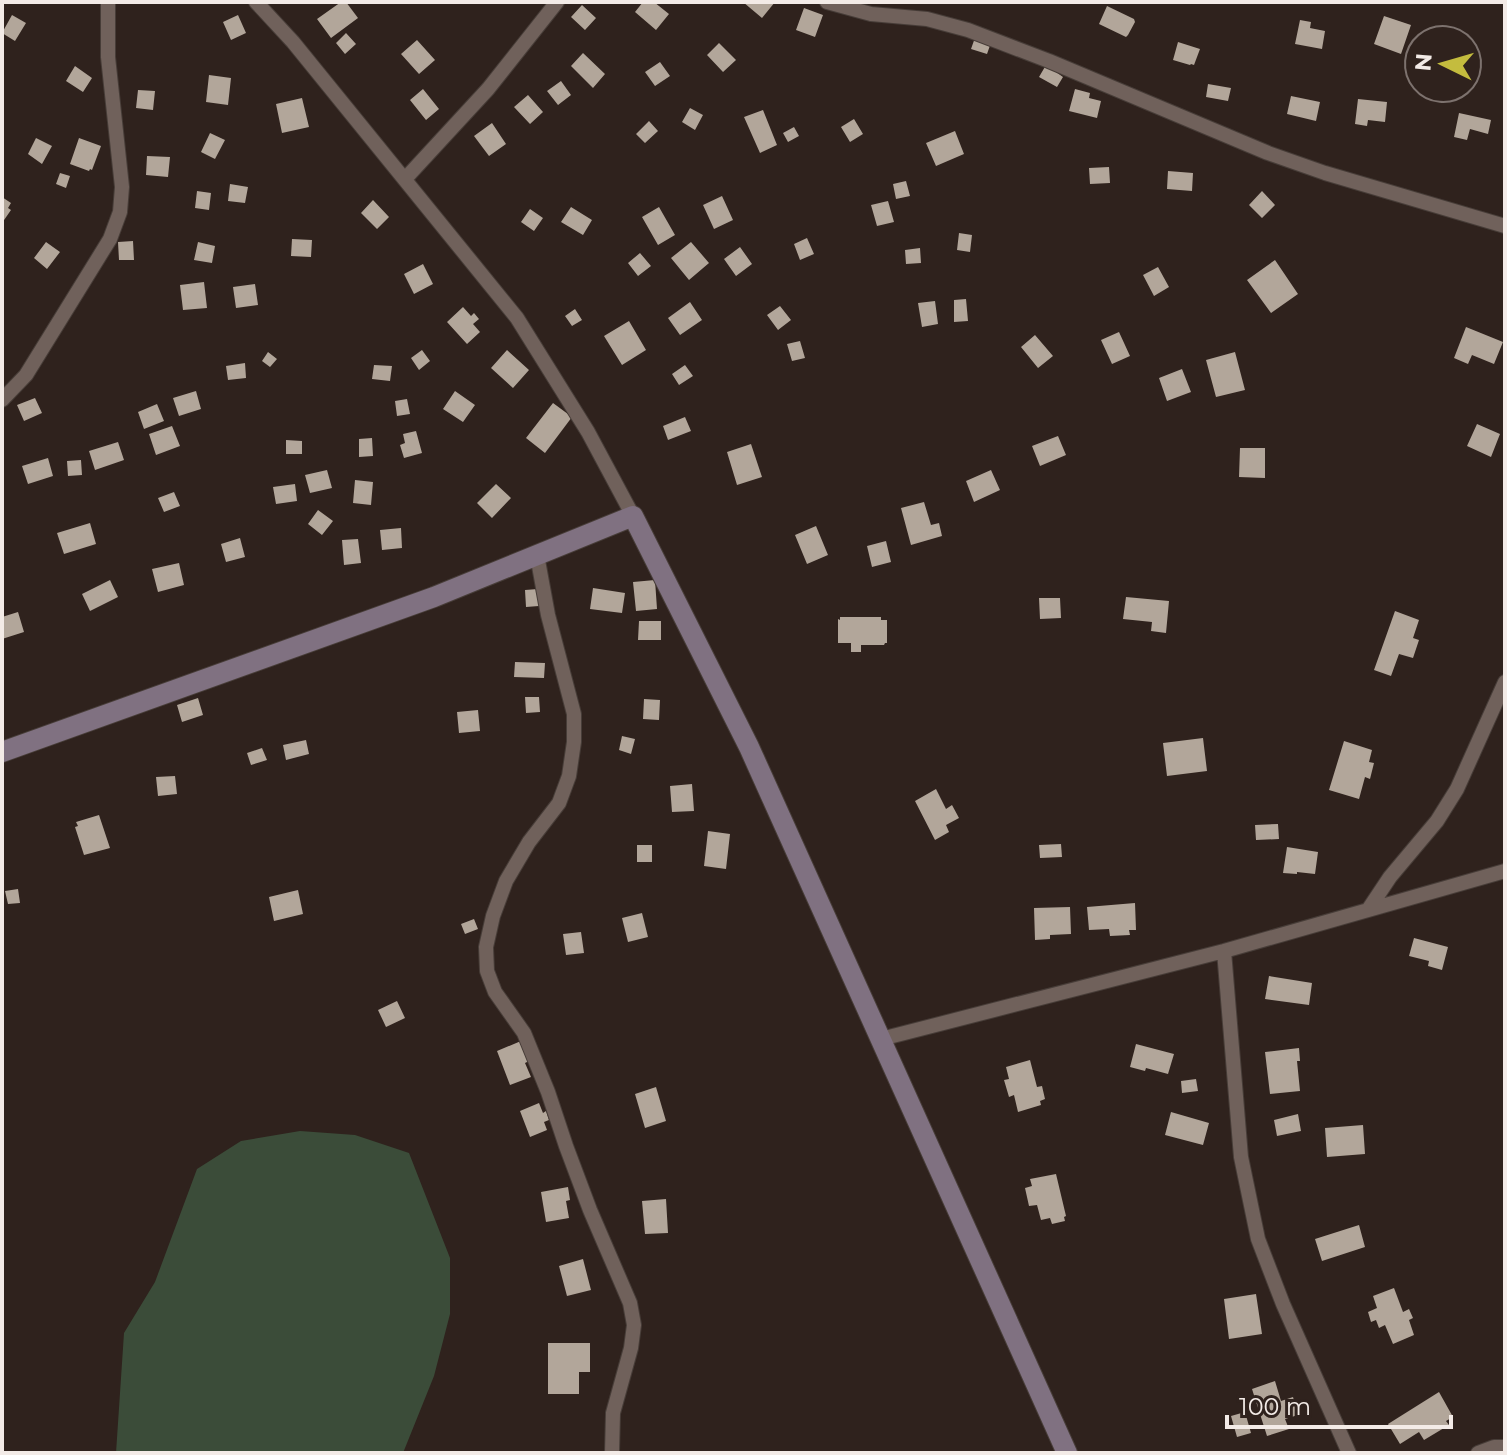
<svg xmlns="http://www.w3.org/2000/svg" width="1507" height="1455" font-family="Montserrat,sans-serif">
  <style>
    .green { fill: #3b4c39 }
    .building { fill: #b2a69a }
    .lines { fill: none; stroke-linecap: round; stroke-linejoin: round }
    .street-casing { stroke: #473d38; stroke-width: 16 }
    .secondary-casing { stroke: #473d38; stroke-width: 22 }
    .street { stroke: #70615b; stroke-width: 14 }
    .secondary { stroke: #807181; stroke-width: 20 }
  </style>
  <rect width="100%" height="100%" fill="#2f221d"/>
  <path class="green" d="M300 1131 355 1135 409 1153 450 1258V1314L434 1376 403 1453H116L124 1333 155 1282 197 1169 241 1141Z"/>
  <path class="building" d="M341 2H346L358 18 331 38 317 19Z
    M643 2H654L669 14 656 30 635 12Z
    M743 2H775L762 18Z
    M582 5 596 18 585 30 571 17Z
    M1107 6 1134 19 1135 22 1128 35 1126 37 1099 24Z
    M804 8 823 15 815 37 796 30Z
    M12 15 26 23 15 41 2 33Z
    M238 15 246 33 231 40 223 22Z
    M1384 16 1411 25 1401 54 1374 44Z
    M1300 20 1311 22 1310 28 1325 31 1322 49 1295 44Z
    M977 32 993 37 987 54 971 49Z
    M346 33 356 44 345 54 336 43Z
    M417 40 435 60 419 74 401 54Z
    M1178 42 1200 49 1194 65 1191 64 1190 65 1173 60Z
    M719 43 736 60 723 72 707 55Z
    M583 53 605 74 593 88 571 66Z
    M660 62 670 76 655 86 645 72Z
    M1046 65 1063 77 1057 87 1039 77Z
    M75 66 92 78 83 92 66 81Z
    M209 75 231 78 228 105 206 102Z
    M561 81 571 95 558 105 547 91Z
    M1208 84 1231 88 1228 101 1206 97Z
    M423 89 439 109 426 120 410 100Z
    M1075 89 1090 93 1089 98 1101 101 1097 118 1069 111Z
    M138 90 155 91 153 110 136 108Z
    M528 95 543 112 530 124 514 107Z
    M1291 96 1320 102 1316 121 1287 114Z
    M302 98 309 127 282 133 276 104Z
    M1358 99 1387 102 1385 122 1368 120 1367 126 1355 124Z
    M690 108 703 115 695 130 682 122Z
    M763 110 777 145 760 153 744 117Z
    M1459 113 1491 120 1488 134 1470 129 1467 140 1454 137Z
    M854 119 863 134 850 142 841 127Z
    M649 121 658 131 645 143 636 134Z
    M492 123 506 144 489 156 474 136Z
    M794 127 799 136 788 142 783 133Z
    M955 131 964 154 936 166 926 143Z
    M210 133 225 140 215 159 201 152Z
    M36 138 52 146 42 164 28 154Z
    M79 138 101 146 92 170 90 169 89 171 70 164Z
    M147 156 170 157 168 177 146 175Z
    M1109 167 1110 183 1090 184 1089 168Z
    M1168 171 1193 173 1192 191 1167 189Z
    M60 173 70 176 66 188 56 184Z
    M906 181 910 196 896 199 893 184Z
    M230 184 248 187 245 203 228 201Z
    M197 191 211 193 209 210 195 208Z
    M1262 191 1275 205 1262 218 1249 205Z
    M722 196 733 220 714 229 703 205Z
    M2 197 11 203 8 208 11 210 2 223Z
    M373 200 389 217 377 229 361 213Z
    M888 201 894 222 877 226 871 205Z
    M571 207 592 220 583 235 561 222Z
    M659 207 675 235 658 245 642 217Z
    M530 209 543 218 534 231 521 222Z
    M959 233 972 235 970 252 957 250Z
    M807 238 814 254 800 260 794 244Z
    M292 239 312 240 311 257 291 256Z
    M133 241 134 260H119L118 242Z
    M46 242 60 252 47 269 34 258Z
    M198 242 215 246 212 263 194 260Z
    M691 242 709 263 689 280 671 258Z
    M740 247 752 264 736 276 724 259Z
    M920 248 921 263 906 264 905 250Z
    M640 253 651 266 638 276 628 263Z
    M1275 260 1298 294 1271 313 1247 280Z
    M423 264 433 284 414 294 404 274Z
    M1158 267 1169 287 1154 296 1143 275Z
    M204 282 207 308 183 310 180 285Z
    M255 284 258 305 236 308 233 287Z
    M966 299 968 321 954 322V300Z
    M935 301 938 324 922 327 918 303Z
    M690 302 702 320 680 335 668 318Z
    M780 306 791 320 778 330 767 315Z
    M463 307 471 316 474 313 479 319 473 324 480 332 467 344 447 322Z
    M575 309 582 320 572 326 565 316Z
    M629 321 646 350 622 365 604 336Z
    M1466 327 1503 342 1494 364 1472 355 1468 364 1454 358Z
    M1119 332 1130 356 1112 364 1101 340Z
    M1035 335 1053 356 1038 368 1021 347Z
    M800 341 805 358 792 361 787 344Z
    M422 350 430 361 419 370 411 358Z
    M507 350 529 370 513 388 491 368Z
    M268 352 277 359 270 367 262 361Z
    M1235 352 1245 390 1216 397 1206 360Z
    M245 363 246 378 228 380 226 366Z
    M374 365 392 366 390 381 372 379Z
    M685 365 693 376 679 385 672 374Z
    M1182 369 1191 392 1167 401 1159 378Z
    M196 391 201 409 179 416 173 398Z
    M455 391 475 405 463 422 443 409Z
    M35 398 42 413 24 421 17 405Z
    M407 399 410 414 397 416 395 401Z
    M553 403 572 417 545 453 526 438Z
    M157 404 164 421 144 429 138 412Z
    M685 417 691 431 668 440 663 426Z
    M1477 424 1500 434 1491 457 1467 446Z
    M172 426 180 446 156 455 149 434Z
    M416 431 422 453 404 458 400 445 405 443 403 434Z
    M1058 436 1066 455 1040 466 1032 446Z
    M372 438 373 456 359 457V439Z
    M286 440 302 441V454H286Z
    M118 442 124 460 95 470 89 451Z
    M751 444 762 477 737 485 727 452Z
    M1240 448H1265V478L1239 477Z
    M48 458 53 476 28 484 22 466Z
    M81 460 82 475 68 476 67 461Z
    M327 470 332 488 310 493 305 475Z
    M991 470 1000 490 974 502 966 481Z
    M355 480 373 482 371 505 353 503Z
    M295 484 297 501 276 504 273 487Z
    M496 484 511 498 492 518 477 503Z
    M174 492 180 506 164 512 158 498Z
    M924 502 931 525 939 523 942 536 911 545 901 508Z
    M318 510 333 521 322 535 308 524Z
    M90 523 96 544 64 554 57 533Z
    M816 526 828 555 807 564 795 535Z
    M401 528 402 548 382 550 380 530Z
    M240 538 245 557 226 562 221 544Z
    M358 539 361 563 344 565 342 540Z
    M886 541 891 562 872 567 867 546Z
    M179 563 184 585 158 592 152 569Z
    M110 580 118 597 90 611 82 594Z
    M655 580 657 609 636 611 633 582Z
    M593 588 625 593 622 613 590 609Z
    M538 589 539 606 526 607 525 590Z
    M1126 597 1169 601 1166 633 1151 631 1152 622 1123 619Z
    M1039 598H1060L1061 618 1040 619Z
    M1395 611 1419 620 1413 638 1419 640 1413 658 1399 654 1391 676 1374 670Z
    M18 612 24 632 2 639V617Z
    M840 617H881V620H887V643H885L884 645H861V652H851V643H838V619L840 620Z
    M639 621H661V640H638Z
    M515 662 545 663 544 678 514 677Z
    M525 697H539L540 712 526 713Z
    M198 698 203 715 182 722 177 705Z
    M644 699 660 700 659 720 643 719Z
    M478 710 480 731 459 733 457 712Z
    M622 736 635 739 631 754 619 750Z
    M1203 738 1207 771 1167 776 1163 743Z
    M306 740 309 754 286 760 283 745Z
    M1344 741 1372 750 1369 762 1374 763 1370 779 1365 777 1359 799 1329 790Z
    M262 748 267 760 251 765 247 753Z
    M175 776 177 794 158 796 156 777Z
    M692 784 694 811 672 812 670 786Z
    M936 789 946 809 952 805 959 818 946 825 949 832 935 840 915 801Z
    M99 815 110 848 84 855 75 827 78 826 76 822Z
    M1278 824 1279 839 1256 840 1255 825Z
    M708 831 730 834 726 869 704 866Z
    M1061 844 1062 857 1040 858 1039 845Z
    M637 845H652V862H637Z
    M1287 847 1318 852 1315 874 1297 872V874L1283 873Z
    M18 889 20 903 8 904 5 891Z
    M298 890 303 914 274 921 269 897Z
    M1135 903 1136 930H1129L1130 935 1110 936 1109 929 1089 930 1087 907Z
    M1070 907 1071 934 1050 935V939L1035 940 1034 908Z
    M642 913 648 937 628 942 622 918Z
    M474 919 478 929 465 934 461 924Z
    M581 932 584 953 566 955 563 934Z
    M1414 938 1448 947 1442 970 1428 966 1429 961 1409 956Z
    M1269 976 1312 983 1309 1005 1265 999Z
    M397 1001 405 1018 386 1027 378 1010Z
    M521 1041 529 1061 525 1063 531 1077 510 1085 497 1051Z
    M1136 1044 1174 1054 1168 1074 1146 1068 1145 1071 1130 1067Z
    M1299 1048 1300 1061H1297L1300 1091 1270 1094 1265 1052Z
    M1030 1060 1037 1087 1042 1086 1045 1099 1040 1101 1041 1105 1018 1112 1014 1095 1009 1097 1004 1080 1009 1079 1006 1067Z
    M1196 1079 1198 1091 1182 1093 1181 1081Z
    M656 1087 666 1121 645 1128 635 1094Z
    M539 1103 543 1113 546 1111 549 1120 544 1122 547 1130 530 1137 520 1111Z
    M1171 1112 1209 1123 1203 1145 1165 1135Z
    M1298 1114 1301 1131 1277 1136 1274 1120Z
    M1363 1125 1365 1154 1327 1157 1325 1128Z
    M1056 1174 1066 1216 1064 1217 1065 1221 1052 1224 1050 1218 1041 1220 1037 1205 1029 1206 1025 1188 1032 1186 1030 1179Z
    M568 1187 570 1200 566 1201 569 1218 546 1222 541 1192Z
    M666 1199 668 1233 645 1234 642 1201Z
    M1359 1225 1365 1247 1322 1261 1315 1239Z
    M583 1259 591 1290 567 1296 559 1266Z
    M1394 1288 1403 1312 1409 1309 1413 1318 1409 1320 1414 1335 1393 1344 1385 1325 1379 1328 1376 1320 1371 1322 1368 1312 1377 1308 1373 1296Z
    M1256 1294 1262 1334 1229 1339 1224 1299Z
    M548 1343H590V1372H579V1394H548Z
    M1275 1381 1281 1401 1293 1397 1298 1415 1285 1419 1289 1429 1267 1436 1252 1389Z
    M1439 1392 1453 1417 1446 1421 1449 1425 1424 1440 1419 1432 1400 1444 1388 1424Z
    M1245 1412 1251 1433 1237 1437 1231 1416Z"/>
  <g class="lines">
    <defs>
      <path id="street" d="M256 2 293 42 517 318 588 432 633 516
        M827 2 871 14 927 19 968 30 1049 61 1268 153 1325 173 1505 226
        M405 179 488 89 557 2
        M2 400 26 375 110 239 120 212 122 187 108 57V2
        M537 555 548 615 574 714V742L569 776 559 803 529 842 506 881 493 916 486 947 487 971 495 992 524 1033 548 1092 566 1146 590 1210 630 1303 634 1325 631 1348 613 1413 612 1453
        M1368 910 1390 877 1437 821 1457 789 1505 682
        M1224 951 1241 1157 1258 1239 1283 1304 1349 1453
        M881 1039 1224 951 1505 871
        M1478 1453 1494 1447H1505"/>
      <path id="secondary" d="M2 752 434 597 633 516 749 747 1067 1453"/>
    </defs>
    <use href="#street" class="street-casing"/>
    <use href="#secondary" class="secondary-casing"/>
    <use href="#street" class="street"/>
    <use href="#secondary" class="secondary"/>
  </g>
  <rect width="1507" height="1455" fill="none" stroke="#f3ebe7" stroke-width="8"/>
  <g transform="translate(1443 64) rotate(275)"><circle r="38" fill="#2f221d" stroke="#7d726e" stroke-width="2"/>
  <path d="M0-6L14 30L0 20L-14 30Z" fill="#c4bc3e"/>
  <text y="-12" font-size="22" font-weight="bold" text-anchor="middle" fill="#f3ebe7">N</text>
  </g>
  <path d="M1227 1415v12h224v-12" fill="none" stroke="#f3ebe7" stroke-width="4"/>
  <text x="1239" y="1415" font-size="24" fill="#f3ebe7" stroke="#2f221d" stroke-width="6" paint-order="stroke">100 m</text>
</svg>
